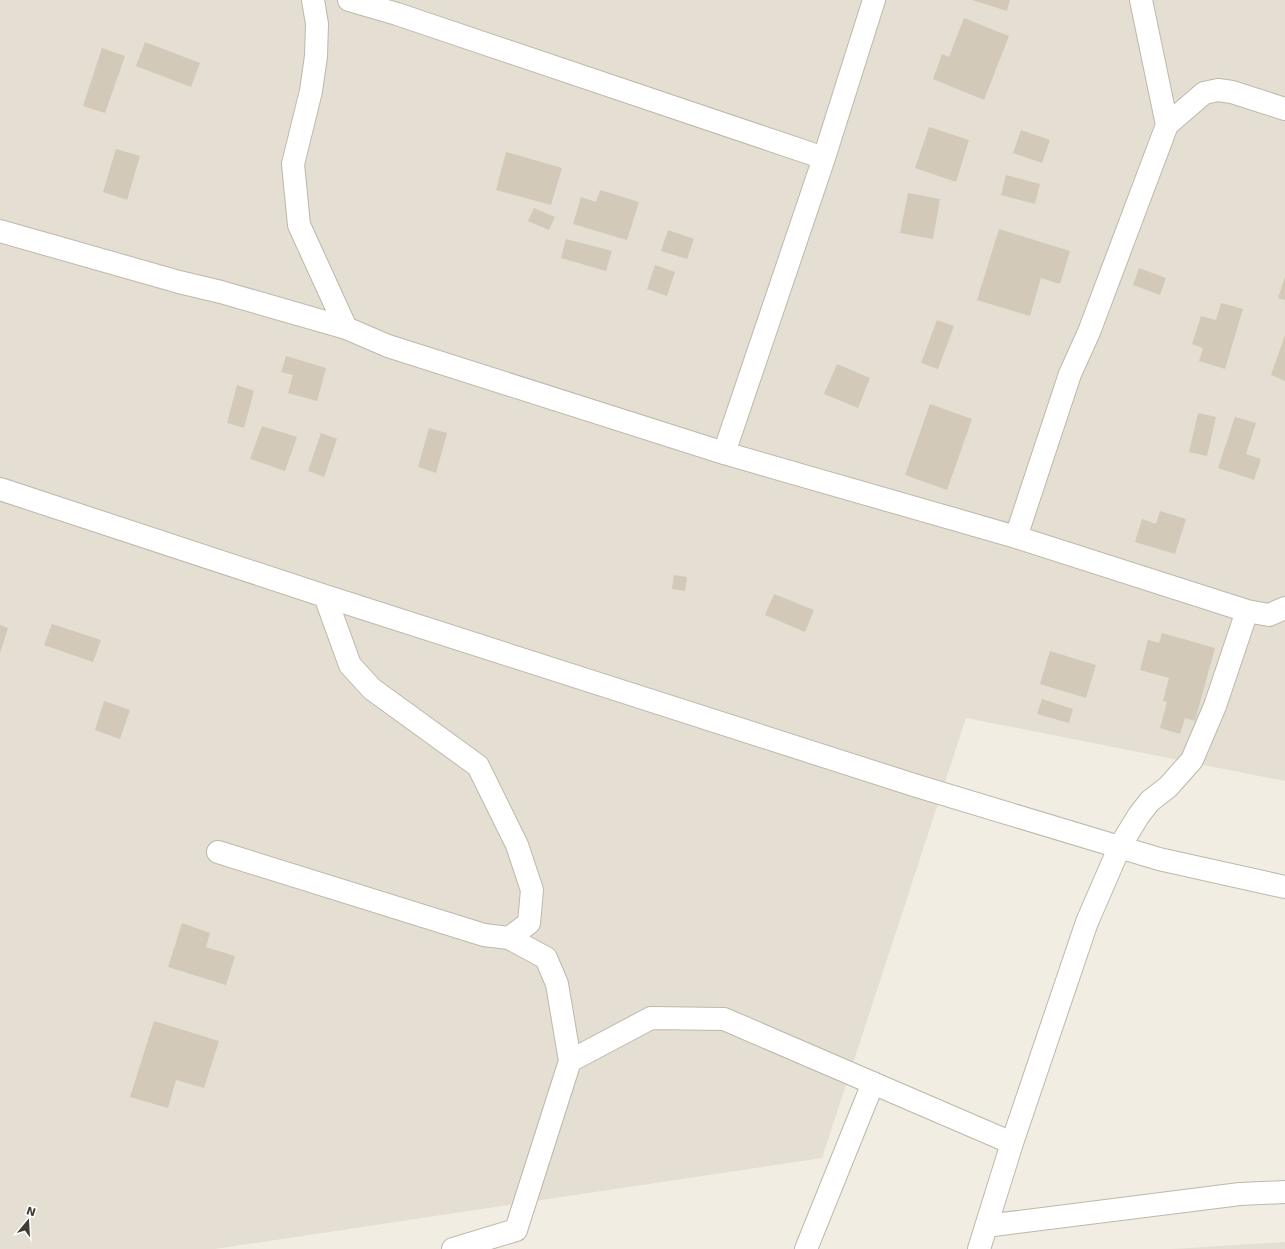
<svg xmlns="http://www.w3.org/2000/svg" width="1285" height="1249" font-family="'DejaVu Sans',sans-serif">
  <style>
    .residential { fill: #e4dfd2 }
    .building { fill: #d2c9b9 }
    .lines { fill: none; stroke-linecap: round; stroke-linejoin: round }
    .minor-casing { stroke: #beb8aa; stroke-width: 24 }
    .minor { stroke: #fff; stroke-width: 22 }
  </style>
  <rect width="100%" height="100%" fill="#f1ede3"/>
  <path class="residential" d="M0 0H1285V781L966 718 822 1158 215 1249H0Z
    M1285 1242V1249H1173Z"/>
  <path class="building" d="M972 0H1010L1007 11Z
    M964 18 1009 36 984 100 933 79 942 54 949 57Z
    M145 42 200 63 191 87 136 66Z
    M102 48 125 56 105 113 83 106Z
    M929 127 969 140 956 182 915 168Z
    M1021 130 1050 140 1042 163 1013 153Z
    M116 149 140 156 127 200 103 192Z
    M506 152 562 168 551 205 496 190Z
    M1006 175 1040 184 1035 204 1001 195Z
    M600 190 639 202 627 240 573 224 581 197 596 202Z
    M908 193 940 199 933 239 900 233Z
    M534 208 555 217 549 230 528 221Z
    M999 229 1070 251 1060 284 1041 278 1030 316 977 300Z
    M668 230 694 239 687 259 661 251Z
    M566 239 612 251 606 271 561 258Z
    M655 265 675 272 667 296 647 289Z
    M1139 268 1166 278 1160 295 1133 285Z
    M1285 277V300L1278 298Z
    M1221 303 1243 309 1225 369 1199 361 1203 348 1192 344 1201 316 1216 320Z
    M937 320 954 326 938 369 921 363Z
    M1285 335V381L1271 375Z
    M286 356 326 368 317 401 288 393 293 375 281 372Z
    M837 364 870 378 858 408 824 394Z
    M237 385 254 391 244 428 227 423Z
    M930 404 972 419 947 490 905 475Z
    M1198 413 1216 417 1207 456 1189 452Z
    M1235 417 1256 423 1246 454 1261 459 1254 480 1218 468Z
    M262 426 297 437 285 471 250 459Z
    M429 428 447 433 436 473 418 467Z
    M321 433 337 439 324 477 308 471Z
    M1160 511 1186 519 1175 554 1135 542 1142 519 1156 524Z
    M674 575 687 577 685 591 672 589Z
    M774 594 814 610 805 632 765 615Z
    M52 624 101 640 93 662 44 645Z
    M0 625 8 628 0 653Z
    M1162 633 1215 648 1195 721 1185 718 1180 734 1160 728 1167 702 1163 701 1169 678 1140 670 1148 640 1159 643Z
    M1050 651 1096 665 1086 698 1040 684Z
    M1042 699 1073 709 1069 723 1037 714Z
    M104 701 130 710 120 739 95 730Z
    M182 923 210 933 206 947 235 956 226 985 168 967Z
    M154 1021 219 1041 204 1088 176 1080 168 1108 130 1097Z"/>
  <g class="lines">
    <defs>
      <path id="minor" d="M313 0 317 24 316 56 311 91 293 164 299 225 346 328
        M349 0 397 14 824 158
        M1141 0 1167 125
        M0 231 179 282 221 292 346 328 388 346 724 453 1016 537 1247 611 1269 615 1285 608
        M724 453 824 158 874 0
        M0 489 325 596 917 786 1159 859 1285 887
        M1016 537 1070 374 1089 332 1167 125 1204 93 1218 90 1232 92 1285 109
        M218 852 484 935 509 938 529 923 532 890 517 845 478 766 372 689 350 665 325 596
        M509 938 546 958 557 984 570 1061
        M986 1226 1240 1194 1285 1192
        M453 1249 516 1230 570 1061 651 1018 724 1019 1012 1143
        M806 1249 873 1083
        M979 1249 1012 1143 1087 922 1120 846 1139 815 1150 801 1168 787 1192 760 1215 706 1247 611"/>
    </defs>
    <use href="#minor" class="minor-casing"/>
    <use href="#minor" class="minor"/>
  </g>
  <g transform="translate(28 1221) rotate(18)" stroke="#ffffff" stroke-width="3" paint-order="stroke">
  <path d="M0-3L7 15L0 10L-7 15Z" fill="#423d34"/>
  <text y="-6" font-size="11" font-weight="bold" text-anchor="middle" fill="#423d34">N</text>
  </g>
</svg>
